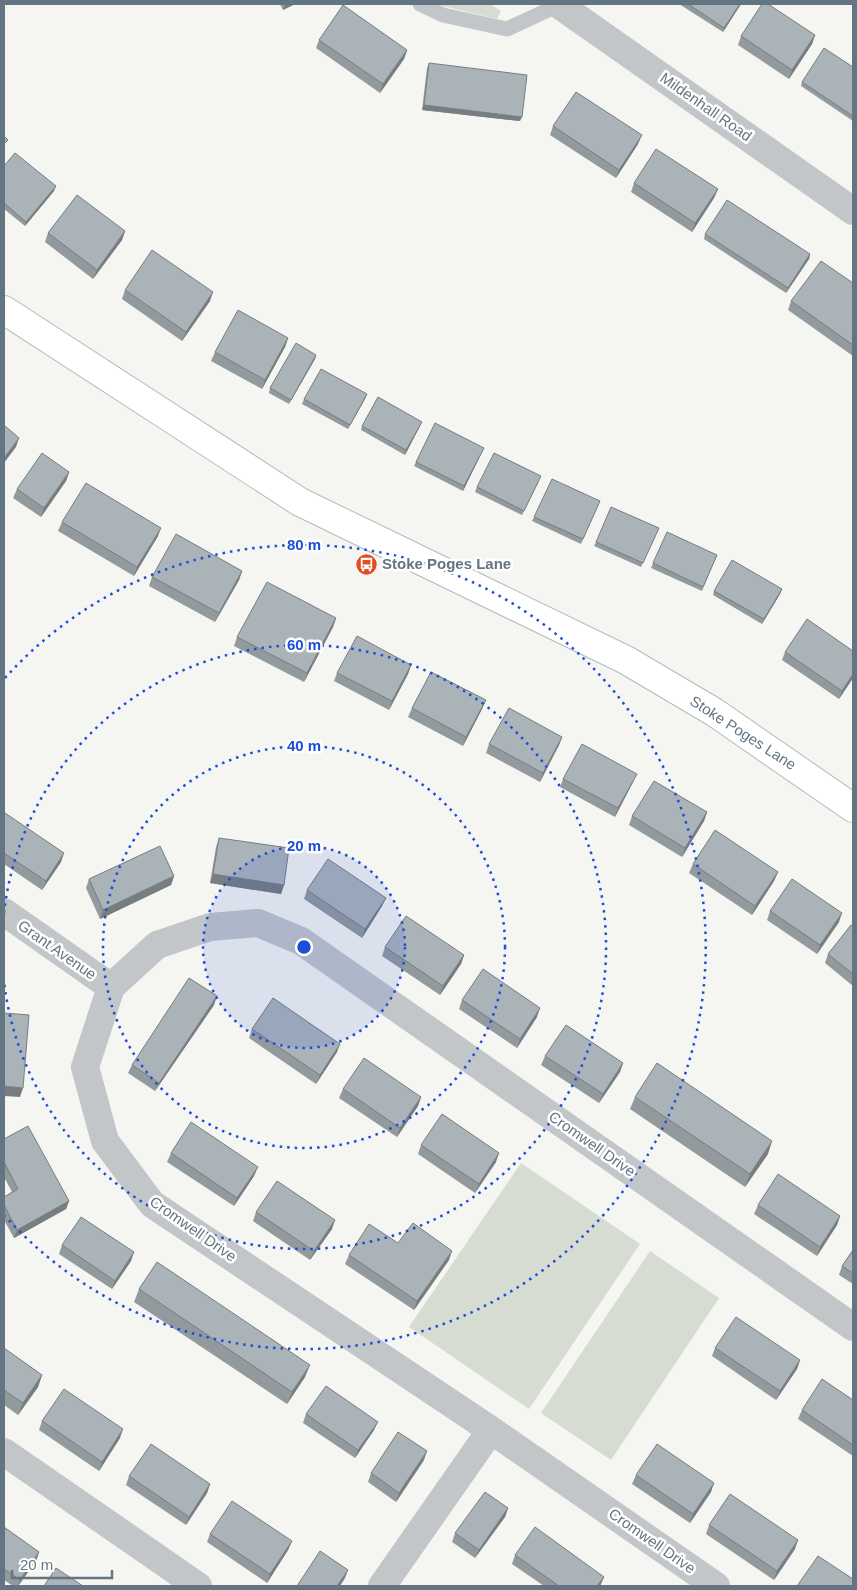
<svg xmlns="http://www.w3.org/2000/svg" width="857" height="1590" font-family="Arial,sans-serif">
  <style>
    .green { fill: #d6dcd2 }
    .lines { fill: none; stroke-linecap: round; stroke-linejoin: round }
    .secondary-casing { stroke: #b4babe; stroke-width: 30 }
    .lane { stroke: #c2c6c9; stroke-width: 15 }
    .street { stroke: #c2c6c9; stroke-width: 28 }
    .secondary { stroke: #fff; stroke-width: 28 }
    .wall { fill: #929a9e }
    .shaded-wall { fill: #777d81 }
    .building { fill: #aab3b8; stroke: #777d81 }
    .ring { fill: none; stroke: #1d4ed8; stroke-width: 2.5; stroke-dasharray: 2.5 5 }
    .labels { text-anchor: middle; stroke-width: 5; stroke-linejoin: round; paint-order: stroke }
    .street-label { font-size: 15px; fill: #637583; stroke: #fff }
    .poi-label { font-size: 15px; font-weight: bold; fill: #637583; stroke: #fff; text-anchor: start }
    .centre { fill: #1d4ed8; stroke: #fff; stroke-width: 2.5 }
    .ring-label { font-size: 15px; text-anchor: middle; font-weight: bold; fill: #1d4ed8; stroke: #fff; stroke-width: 5; stroke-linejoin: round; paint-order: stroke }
  </style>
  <rect width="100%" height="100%" fill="#f5f5f1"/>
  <path class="green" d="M435 4H490L501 11 497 19Z
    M521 1163 640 1244 529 1409 409 1327Z
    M650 1251 719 1298 611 1460 541 1413Z"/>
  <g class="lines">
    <defs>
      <path id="secondary" d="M4 310 300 502 626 660 714 712 853 808"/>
    </defs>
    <use href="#secondary" class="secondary-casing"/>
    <path class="lane" d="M420 4 443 15 507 29 559 5"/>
    <path class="street" d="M558 4 853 211
      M4 912 111 987
      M4 1452 198 1586
      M382 1586 491 1430
      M716 1586 491 1430 152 1204 105 1141 85 1067 111 987 157 945 210 927 258 923 301 941 853 1327"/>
    <use href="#secondary" class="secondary"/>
  </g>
  <path class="wall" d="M280 4H295L283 10Z
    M679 4H741L723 32Z
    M815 35 812 44 789 79 738 45 741 36Z
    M319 40 407 50 404 59 380 93 316 48Z
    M429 63 520 121 422 110 427 68Z
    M853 67V121L801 86 802 82Z
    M553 126 638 144 616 178 550 135Z
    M4 166 54 191 25 226 4 209Z
    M634 183 718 189 714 198 692 232 631 192Z
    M125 231 122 240 93 279 45 242 48 233Z
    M705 234 810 254 809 259 786 293 704 239Z
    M853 283V356L788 310 791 301Z
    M125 290 210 301 182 341 122 299Z
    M288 338 285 347 262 389 211 361 215 352Z
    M316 355 315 359 289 404 269 393 270 388Z
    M304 399H365L348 429 302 404Z
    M362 426H420L405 455 361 430Z
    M484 448 463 491 414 466 416 462Z
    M69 472 66 481 41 517 13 498 17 489Z
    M539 481 522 515 475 492 477 487Z
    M598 505 581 544 532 521 534 517Z
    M62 522 158 536 134 576 58 531Z
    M659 528 641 567 594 546 596 542Z
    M717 555 702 591 651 568 653 563Z
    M242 571 239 580 215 622 149 586 152 577Z
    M782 589 780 594 762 624 713 595 714 591Z
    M336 618 333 627 304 682 234 646 237 637Z
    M853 651V678L839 699 782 660 785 652Z
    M411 665 408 674 389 710 334 681 337 673Z
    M486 700 482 709 463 746 408 717 412 708Z
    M562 737 559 745 540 782 486 753 489 744Z
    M563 779 633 782 615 817 560 787Z
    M707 812 704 821 682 857 629 825 632 816Z
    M4 814 61 862 42 890 4 864Z
    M219 838 284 885 281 894 210 883 216 847Z
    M693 864 778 872 774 881 752 915 689 873Z
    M174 876 171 885 100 919 86 888 89 879Z
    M307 890 386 898 382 906 362 938 304 899Z
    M770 911 839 922 817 954 767 920Z
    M853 926V986L825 963 828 954Z
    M385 947 464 955 461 964 440 995 382 956Z
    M462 1000 537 1017 517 1048 459 1009Z
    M214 1005 155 1091 128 1073 132 1065Z
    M252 1029 337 1052 316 1084 249 1038Z
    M545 1056 623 1063 620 1072 599 1103 541 1065Z
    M343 1089 421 1097 418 1106 397 1137 339 1098Z
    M635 1097 768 1154 745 1187 630 1109Z
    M4 1139 69 1201 66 1209 14 1238 4 1220V1197L12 1192 4 1177Z
    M421 1145 496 1162 475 1193 418 1154Z
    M171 1153 254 1176 234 1206 167 1162Z
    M758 1205 840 1216 837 1225 817 1256 754 1214Z
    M256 1212 332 1229 310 1260 253 1221Z
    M398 1243 449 1260 414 1310 345 1264 349 1255Z
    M62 1245 131 1261 112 1289 59 1254Z
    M853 1250V1284L839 1275 842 1266Z
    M139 1289 305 1377 287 1404 134 1302Z
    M4 1348 42 1375 38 1387 18 1415 4 1405Z
    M715 1348 800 1360 797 1369 776 1400 712 1356Z
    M853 1400V1456L798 1419 802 1410Z
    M306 1414 374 1430 355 1458 303 1423Z
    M42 1421 120 1438 99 1471 39 1430Z
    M424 1460 396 1502 368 1482 371 1473Z
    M636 1475 711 1492 690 1523 632 1484Z
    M129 1476 210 1484 207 1493 186 1525 126 1485Z
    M508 1508 505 1517 475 1558 452 1542 455 1533Z
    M709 1525 795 1549 774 1580 706 1534Z
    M4 1527 39 1552 36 1561 18 1586H13L4 1580Z
    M210 1534 292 1541 288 1550 267 1583 207 1542Z
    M515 1555 604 1577 600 1586H544L512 1564Z"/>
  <path class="shaded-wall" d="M288 4H295L283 10 285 5Z
    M740 4H741L723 32 724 28Z
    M815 35 812 44 789 79 792 70Z
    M407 50 404 59 380 93 383 84Z
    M424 105 522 117 520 121 422 110Z
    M642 135 638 144 616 178 619 170Z
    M56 186 54 191 25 226 26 222Z
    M718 189 714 198 692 232 695 223Z
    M125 231 122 240 93 279 97 270Z
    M810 254 809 259 786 293 788 288Z
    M213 292 210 301 182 341 186 332Z
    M288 338 285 347 262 389 265 380Z
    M316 355 315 359 289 404 291 400Z
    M367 394 365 399 348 429 350 425Z
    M422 422 420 426 405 455 406 450Z
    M19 438 16 447 4 463V458Z
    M484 448 482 452 463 491 464 486Z
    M69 472 66 481 41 517 44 508Z
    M161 528 158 536 134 576 137 567Z
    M242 571 239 580 215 622 219 613Z
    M782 589 780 594 762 624 764 619Z
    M336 618 333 627 304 682 307 673Z
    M411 665 408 674 389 710 392 701Z
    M853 674V678L839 699 842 691Z
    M486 700 482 709 463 746 466 737Z
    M562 737 559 745 540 782 543 773Z
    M637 774 633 782 615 817 618 808Z
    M707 812 704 821 682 857 685 848Z
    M64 853 61 862 42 890 46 881Z
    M778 872 774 881 752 915 755 906Z
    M213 874 284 885 281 894 210 883Z
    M174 876 171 885 100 919 103 910Z
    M386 898 382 906 362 938 365 929Z
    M842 913 839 922 817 954 820 945Z
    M464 955 461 964 440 995 443 986Z
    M217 996 214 1005 155 1091 159 1083Z
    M540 1008 537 1017 517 1048 520 1039Z
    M340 1044 337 1052 316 1084 320 1075Z
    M623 1063 620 1072 599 1103 603 1094Z
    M4 1086 23 1088 20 1097 4 1096Z
    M421 1097 418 1106 397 1137 400 1128Z
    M772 1141 768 1154 745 1187 750 1174Z
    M499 1153 496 1162 475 1193 479 1184Z
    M258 1167 254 1176 234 1206 237 1198Z
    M69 1201 66 1209 14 1238 17 1230Z
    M840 1216 837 1225 817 1256 820 1247Z
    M335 1220 332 1229 310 1260 314 1251Z
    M452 1251 449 1260 414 1310 417 1301Z
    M134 1252 131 1261 112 1289 115 1281Z
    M800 1360 797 1369 776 1400 780 1391Z
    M310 1365 305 1377 287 1404 292 1392Z
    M42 1375 38 1387 18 1415 23 1403Z
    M378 1422 374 1430 355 1458 358 1450Z
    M123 1429 120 1438 99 1471 102 1462Z
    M427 1451 424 1460 396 1502 399 1493Z
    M714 1483 711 1492 690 1523 693 1514Z
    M210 1484 207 1493 186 1525 189 1517Z
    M508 1508 505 1517 475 1558 479 1550Z
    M798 1540 795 1549 774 1580 777 1571Z
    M292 1541 288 1550 267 1583 270 1574Z
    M39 1552 36 1561 18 1586 20 1580Z
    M348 1570 345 1578 340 1586H337Z
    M604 1577 600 1586H597Z"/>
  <path class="building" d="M688 4H740L724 28Z
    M762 4H768L815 35 792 70 741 36Z
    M343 5 407 50 383 84 319 40Z
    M824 48 853 67V116L802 82Z
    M429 63 527 75 522 117 424 105Z
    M576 92 642 135 619 170 553 126Z
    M4 136 8 140 4 144Z
    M656 149 718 189 695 223 634 183Z
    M15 153 56 186 26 222 4 203V166Z
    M77 195 125 231 97 270 48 233Z
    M727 200 810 254 788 288 705 234Z
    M152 250 213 292 186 332 125 290Z
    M821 261 853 283V345L791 301Z
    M238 310 288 338 265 380 215 352Z
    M296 343 316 355 291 400 270 388Z
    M321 369 367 394 350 425 304 399Z
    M378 397 422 422 406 450 362 426Z
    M435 423 484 448 464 486 416 462Z
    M4 425 19 438 4 458Z
    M42 453 69 472 44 508 17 489Z
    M494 453 541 476 524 511 477 487Z
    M552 479 600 501 583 539 534 517Z
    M86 483 161 528 137 567 62 522Z
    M611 507 659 528 643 563 596 542Z
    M667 532 717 555 703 587 653 563Z
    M176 534 242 571 219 613 152 577Z
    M732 560 782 589 764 619 714 591Z
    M267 582 336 618 307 673 237 637Z
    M807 619 853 651V674L842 691 785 652Z
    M357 636 411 665 392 701 337 673Z
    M431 672 486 700 466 737 412 708Z
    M509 708 562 737 543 773 489 744Z
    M582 744 637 774 618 808 563 779Z
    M654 781 707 812 685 848 632 816Z
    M5 813 64 853 46 881 4 853V814Z
    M715 830 778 872 755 906 693 864Z
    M219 838 289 848 284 885 213 874Z
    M160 846 174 876 103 910 89 879Z
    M328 859 386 898 365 929 307 890Z
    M792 879 842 913 820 945 770 911Z
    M406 916 464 955 443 986 385 947Z
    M851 925 853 926V974L828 954Z
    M483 969 540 1008 520 1039 462 1000Z
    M189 978 217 996 159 1083 132 1065Z
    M273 998 340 1044 320 1075 252 1029Z
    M4 1013 29 1015 23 1088 4 1086Z
    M566 1025 623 1063 603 1094 545 1056Z
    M364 1058 421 1097 400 1128 343 1089Z
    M657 1063 772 1141 750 1174 635 1097Z
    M442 1114 499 1153 479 1184 421 1145Z
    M191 1122 258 1167 237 1198 171 1153Z
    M28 1126 69 1201 17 1230 4 1205V1197L18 1189 4 1162V1139Z
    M778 1174 840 1216 820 1247 758 1205Z
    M277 1181 335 1220 314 1251 256 1212Z
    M81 1217 134 1252 115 1281 62 1245Z
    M413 1223 452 1251 417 1301 349 1255 369 1224 398 1243Z
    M853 1250V1273L842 1266Z
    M157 1262 310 1365 292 1392 139 1289Z
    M736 1317 800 1360 780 1391 715 1348Z
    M4 1348 42 1375 23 1403 4 1390Z
    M822 1379 853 1400V1445L802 1410Z
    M326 1386 378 1422 358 1450 306 1414Z
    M64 1389 123 1429 102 1462 42 1421Z
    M398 1432 427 1451 399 1493 371 1473Z
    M151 1444 210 1484 189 1517 129 1476Z
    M657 1444 714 1483 693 1514 636 1475Z
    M485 1492 508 1508 479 1550 455 1533Z
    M730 1494 798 1540 777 1571 709 1525Z
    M232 1501 292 1541 270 1574 210 1534Z
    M4 1527 39 1552 20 1580 4 1569Z
    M535 1527 604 1577 597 1586H559L515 1555Z
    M320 1551 348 1570 337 1586H297Z
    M818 1556 853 1579V1586H797Z
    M56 1568 83 1586H44Z"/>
  <circle cx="304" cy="947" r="101" fill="#1d4ed8" fill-opacity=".12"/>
  <g class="ring">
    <circle cx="304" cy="947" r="101"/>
    <circle cx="304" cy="947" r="201"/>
    <path d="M4 913A302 302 0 1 1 4 981"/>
    <path d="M5 678A402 402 0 1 1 5 1216"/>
  </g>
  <defs>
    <symbol id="bus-disc" viewBox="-11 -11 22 22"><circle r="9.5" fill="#e54c21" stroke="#fff"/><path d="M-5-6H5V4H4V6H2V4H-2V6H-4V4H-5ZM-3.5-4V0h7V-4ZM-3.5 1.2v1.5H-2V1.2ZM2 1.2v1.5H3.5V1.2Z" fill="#fff"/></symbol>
  </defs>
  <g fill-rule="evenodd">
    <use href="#bus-disc" x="354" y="552" width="25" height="25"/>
  </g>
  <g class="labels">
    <g class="street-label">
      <text transform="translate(706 107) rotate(35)" y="5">Mildenhall Road</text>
      <text transform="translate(743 733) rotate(33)" y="5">Stoke Poges Lane</text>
      <text transform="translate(57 950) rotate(35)" y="5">Grant Avenue</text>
      <text transform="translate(592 1144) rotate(35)" y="5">Cromwell Drive</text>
      <text transform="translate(193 1229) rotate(35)" y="5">Cromwell Drive</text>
      <text transform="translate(652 1541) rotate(35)" y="5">Cromwell Drive</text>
    </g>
    <g class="poi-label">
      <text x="382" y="569">Stoke Poges Lane</text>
    </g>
  </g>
  <circle cx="304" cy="947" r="8" class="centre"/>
  <g class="ring-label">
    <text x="304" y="550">80 m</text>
    <text x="304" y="650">60 m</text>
    <text x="304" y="751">40 m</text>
    <text x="304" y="851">20 m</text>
  </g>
  <rect width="857" height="1590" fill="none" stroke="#637583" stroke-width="10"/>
  <path d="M12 1570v8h100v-8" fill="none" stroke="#637583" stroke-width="2.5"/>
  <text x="20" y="1570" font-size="15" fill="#637583" stroke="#ffffff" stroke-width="4" paint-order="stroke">20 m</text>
</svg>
